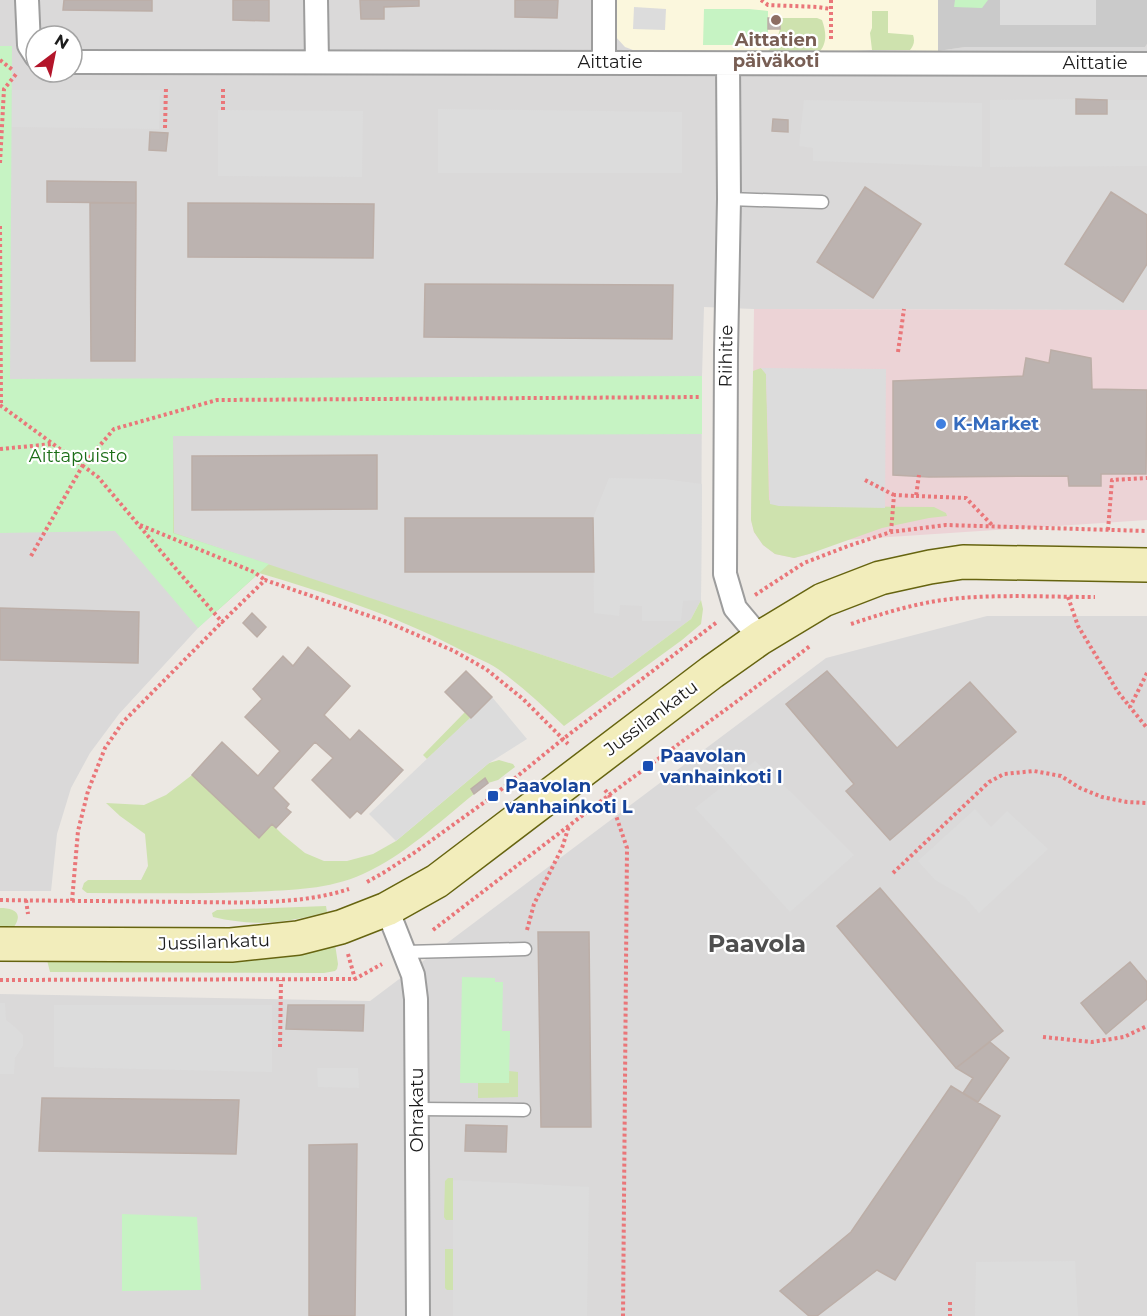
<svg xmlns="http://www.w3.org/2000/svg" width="1147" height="1316" font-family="Montserrat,sans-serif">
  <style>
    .residential { fill: #dad9d9; fill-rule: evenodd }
    .commercial { fill: #ecd3d6 }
    .education { fill: #fbf7dd }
    .religious { fill: #cacaca }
    .grass { fill: #cee2ae }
    .park { fill: #c6f3c3 }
    .parking { fill: #dcdcdc }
    .building { fill: #bcb3b0; stroke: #bcaea7; stroke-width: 1.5 }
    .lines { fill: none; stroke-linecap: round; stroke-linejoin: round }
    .service-casing { stroke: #9d9d9d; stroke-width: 15 }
    .minor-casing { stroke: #9d9d9d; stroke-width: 26 }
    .secondary-casing { stroke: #666410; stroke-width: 36 }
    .path { stroke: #ea7679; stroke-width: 4; stroke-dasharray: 3 3; stroke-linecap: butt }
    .service { stroke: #fff; stroke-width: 12 }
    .minor { stroke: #fff; stroke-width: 22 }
    .secondary { stroke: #f2edbb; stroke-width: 33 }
    .education-dot { fill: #8d6e63; stroke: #fff; stroke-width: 2 }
    .shop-dot { fill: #3f7fe0; stroke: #fff; stroke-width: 2 }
    .transit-dot { fill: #1a4fb4; stroke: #fff; stroke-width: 2 }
    .labels { text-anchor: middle; stroke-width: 4.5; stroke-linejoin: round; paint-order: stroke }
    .education-label { font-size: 18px; font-weight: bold; fill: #785e54; stroke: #fff }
    .street-label { font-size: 18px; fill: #1c1c1c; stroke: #fff }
    .shop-label { font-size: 18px; font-weight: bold; fill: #366cbe; stroke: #fff; text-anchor: start }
    .park-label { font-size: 18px; fill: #1b6e17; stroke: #fff }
    .transit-label { font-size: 18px; font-weight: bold; fill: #164399; stroke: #fff; text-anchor: start }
    .district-label { font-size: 24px; font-weight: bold; fill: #4f4f4f; stroke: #fff }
  </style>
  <rect width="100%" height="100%" fill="#ece8e3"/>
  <path class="residential" d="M0 0H615V36L633 50 818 53 872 50 938 51 965 47H1145L1147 44V310L754 309 704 307 702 376 701 600 691 619 612 678 268 565 198 628 119 714 90 753 71 788 57 834 51 891H0ZM36 36H72V72H36Z
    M987 616H1147V1316H0V994L370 1001 826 658Z"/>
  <path class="commercial" d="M754 309 1147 310V520L844 540 809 554 794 558 775 554 763 545 754 532 751 520Z"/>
  <path class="education" d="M615 0H938V51L872 50 818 53 633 50 625 47 615 36Z"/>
  <path class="religious" d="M938 0H1147V44L1145 47H965L938 51Z"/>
  <path class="grass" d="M872 11H888V33L913 35C915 41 914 45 910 50H872L870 33 872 28Z
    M780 18H817L822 20C826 31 828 44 818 53L767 52 776 43 780 29Z
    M761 368 766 374 769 500 779 506 934 507 946 513 947 516 929 518 882 528 809 554 794 558 775 554 763 545 754 532 751 520 753 371Z
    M173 436 174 533 612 678 691 619 701 600 703 609 701 624 682 640 564 726C543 706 522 686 498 669 486 661 470 655 457 648 394 615 326 593 259 573L218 610 107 448Z
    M465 712 471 718 427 759 423 755Z
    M499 760 513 764 515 767 498 780 488 783 485 779 471 789 474 794C439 822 405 855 363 874 328 890 289 890 251 892 197 894 142 893 87 893L82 889 84 883 88 880H141L148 866 145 834 120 816 106 803 144 805 166 795 192 775 259 838 272 824 283 835 305 853 324 861H347L373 854 396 841 489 763Z
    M326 906 327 912C286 923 256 927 213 917L212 913 217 910Z
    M0 908C13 908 24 912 14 927H0Z
    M335 944 338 964 337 969 335 971 324 973 50 972 47 960Z
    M509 1071 518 1072V1097L478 1098V1083H509Z
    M448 1178H453V1220H446L444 1217 445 1181Z
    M445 1249H453V1290H447L445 1288Z"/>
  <path class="park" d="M955 0H988L982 8 954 7Z
    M704 9H749L768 11V45H703Z
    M0 46H12L10 379 702 376V434L173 436V533L269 564 198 628 115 531 0 533Z
    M462 977 495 978V982H503L502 1031H510L509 1083H460Z
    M122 1214 197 1217 201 1290 122 1291Z"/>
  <path class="parking" d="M1000 0H1096V25H1000Z
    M634 7 666 9 665 30 633 29Z
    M12 90H160L159 129 12 127Z
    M1076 99 1107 113V100H1147V166L990 167V100Z
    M804 100 982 103V167L813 161V148L799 146Z
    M438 109 682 112V173H438Z
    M218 110 363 111 362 177 218 176Z
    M761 368 886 369 885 508 779 506 770 504 766 374Z
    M609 478 664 479 702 484 701 600 683 601 681 621H642V606L620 605 619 616 594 613 593 518Z
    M492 697 527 739 489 763 396 841 369 814Z
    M755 761 792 793 854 855 790 912 695 808Z
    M975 809 991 827 1007 811 1048 849 979 913 965 897 935 880 918 861Z
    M0 1003H5L6 1020 15 1027 23 1035V1046L15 1058 14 1074H0Z
    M54 1005H272V1072L54 1067Z
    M317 1068H358L359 1088 318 1087Z
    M453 1180 589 1187 587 1316H453Z
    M1075 1261 1078 1316H975L976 1262Z"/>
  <path class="building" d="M64 0H152V11L63 10Z
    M233 0H269V21L233 20Z
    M360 0H419V6L384 7V19H361Z
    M515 0H558L557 18 515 17Z
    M768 18H780V29H768Z
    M1076 99 1107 100V114H1076Z
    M773 119 788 120V132L772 131Z
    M150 132 168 133 166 151 149 150Z
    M47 181 136 182V203L47 202Z
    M865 187 921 224 873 298 817 262Z
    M1111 192 1147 215V264L1123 302 1065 264Z
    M90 203H136L135 361H91Z
    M188 203 374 204 373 258 188 257Z
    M425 284 673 285 672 339 424 337Z
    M1051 350 1091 358 1092 389 1147 390 1146 474H1101V486H1069L1068 476 929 477 893 475V381L1023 376 1026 358 1049 363Z
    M377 455V509L192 510V456Z
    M405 518H593L594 572H405Z
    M0 608 139 612 138 663 0 660Z
    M252 613 266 627 257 637 243 623Z
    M308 647 350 686 324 715 350 740 359 730 403 770 361 814 357 811 350 818 312 780 333 758 315 742 273 788 289 804 286 808 291 812 276 828 272 824 259 838 192 775 222 742 258 776 280 751 245 717 262 699 253 689 283 656 293 666Z
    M466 671 492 697 471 718 445 692Z
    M827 671 897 748 970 682 1016 732 890 840 846 791 854 784 786 704Z
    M485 778 488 783 474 794 471 789Z
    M880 888 1003 1031 956 1068 837 926Z
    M538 932H589L591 1127H541Z
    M1130 962 1147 982V999L1106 1034 1081 1003Z
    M288 1005H364L363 1031 286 1029Z
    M990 1042 1009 1058 978 1102 963 1093 973 1078 956 1068Z
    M951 1086 1000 1116 895 1280 877 1270 817 1316H809L780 1291 851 1232Z
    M42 1098 239 1100 236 1154 39 1151Z
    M466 1125 507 1126 506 1152 465 1151Z
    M357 1144 355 1316H309V1145Z"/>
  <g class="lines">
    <defs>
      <path id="service" d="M729 199 822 202
        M405 952 525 949
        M417 1109 524 1110"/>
      <path id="minor" d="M27 0 29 45 36 56
        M316 0 317 62
        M72 62 1147 64
        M604 62V0
        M728 64 729 199 726 353 725 574 735 608 760 638
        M387 909 413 975 416 999 418 1316"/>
      <path id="secondary" d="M0 944 231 945 298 938 341 927 387 909 437 881 712 672 760 638 823 600 880 578 930 567 963 562 1147 565"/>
    </defs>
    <use href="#service" class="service-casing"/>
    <use href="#minor" class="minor-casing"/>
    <use href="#secondary" class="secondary-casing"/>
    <path class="path" d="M761 0 768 5 817 7 831 9
      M831 0V41
      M0 60 14 71
      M223 110V86
      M165 128 166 87
      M0 163 4 89 17 73
      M0 226 1 405
      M898 352 904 309
      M0 405 98 477 164 555 222 622 265 580 387 622 454 651 486 669 523 699 568 744
      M0 449 53 444
      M865 480 894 495
      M916 496 966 498 993 526
      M140 525 254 572 265 580
      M1108 530 1112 480 1147 478
      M891 532 894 495 916 496 919 475
      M31 556 83 465 114 429 217 400 701 397
      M755 595 804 563 848 546 891 532 946 525 1147 531
      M1068 597 1078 626 1118 692 1130 707
      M851 624C884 613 916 603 951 599 998 594 1047 597 1095 597
      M1147 673 1130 707 1147 728
      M605 790 609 795 627 848 623 1316
      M893 873 989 782 1004 774 1034 771 1061 776 1080 788 1102 797 1127 802 1147 803
      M367 882 383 873 414 853 493 796 563 739 717 622
      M0 900C61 901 123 901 184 902 238 902 297 906 349 889
      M26 900 28 914
      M72 901 78 831 88 791 105 748 123 722 222 622
      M433 930 609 795 736 702 810 646
      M527 930 534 904 562 848 569 826
      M348 954 355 979
      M0 980 355 979 382 964
      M1043 1037 1092 1042 1124 1037 1147 1026
      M280 1047 281 980
      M950 1302V1316"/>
    <use href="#service" class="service"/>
    <use href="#minor" class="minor"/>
    <use href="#secondary" class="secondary"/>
  </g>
  <circle class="education-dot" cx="776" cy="20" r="6"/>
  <circle class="shop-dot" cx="941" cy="424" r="6"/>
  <g class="transit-dot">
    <rect x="642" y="760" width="12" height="12" rx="3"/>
    <rect x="487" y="790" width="12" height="12" rx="3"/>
  </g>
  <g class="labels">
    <g class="education-label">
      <text x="776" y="46">Aittatien<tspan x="776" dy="21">päiväkoti</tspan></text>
    </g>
    <g class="street-label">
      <text x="610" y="68">Aittatie</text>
      <text x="1095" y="69">Aittatie</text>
      <text transform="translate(726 356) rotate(-89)" y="6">Riihitie</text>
      <text transform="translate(651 718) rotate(-37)" y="6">Jussilankatu</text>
      <text transform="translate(214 942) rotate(-2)" y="6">Jussilankatu</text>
      <text transform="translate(417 1110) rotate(-90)" y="6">Ohrakatu</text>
    </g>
    <g class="shop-label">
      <text x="953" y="430">K-Market</text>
    </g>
    <g class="park-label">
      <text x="78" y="462">Aittapuisto</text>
    </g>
    <g class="transit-label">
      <text x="660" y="762">Paavolan<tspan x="660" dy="21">vanhainkoti I</tspan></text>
      <text x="505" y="792">Paavolan<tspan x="505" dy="21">vanhainkoti L</tspan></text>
    </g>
    <g class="district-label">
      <text x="757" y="952">Paavola</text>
    </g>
  </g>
  <g transform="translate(54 54) rotate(32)"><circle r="28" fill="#ffffff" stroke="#a4a4a4" stroke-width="1.5"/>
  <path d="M0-4.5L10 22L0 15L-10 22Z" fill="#b3152a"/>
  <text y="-9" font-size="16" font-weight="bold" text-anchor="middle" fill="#1c1c1c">N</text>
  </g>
</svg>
